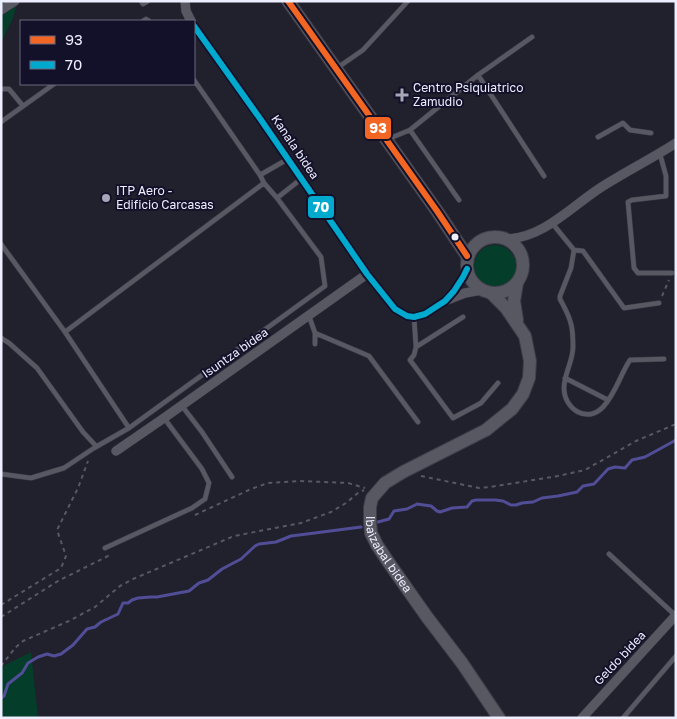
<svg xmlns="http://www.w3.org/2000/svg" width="677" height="719" font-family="'Golos Text',sans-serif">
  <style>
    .green { fill: #043d29 }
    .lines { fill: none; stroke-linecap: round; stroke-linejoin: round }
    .stream { stroke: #514d96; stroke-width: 3 }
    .lane-casing { stroke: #3d3c47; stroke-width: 5.5 }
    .street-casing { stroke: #3d3c47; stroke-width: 10 }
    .secondary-casing { stroke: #3d3c47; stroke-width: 14 }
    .path { stroke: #585863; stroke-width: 2; stroke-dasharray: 4 4; stroke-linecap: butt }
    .lane { stroke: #585863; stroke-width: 4.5 }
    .street { stroke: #585863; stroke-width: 9 }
    .secondary { stroke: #585863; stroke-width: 12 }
    .bus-1-casing { stroke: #131129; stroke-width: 10 }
    .bus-2-casing { stroke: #131129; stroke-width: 10 }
    .bus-1 { stroke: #f26522; stroke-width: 6 }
    .bus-2 { stroke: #00a9ce; stroke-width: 6 }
    .poi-dot { fill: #a6a6b6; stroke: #131129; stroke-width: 2 }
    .bus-dot { fill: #edeeff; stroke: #131129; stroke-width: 2 }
    .labels { text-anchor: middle; stroke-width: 4; stroke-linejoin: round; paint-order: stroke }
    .poi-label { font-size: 12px; fill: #edeeff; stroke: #131129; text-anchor: start }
    .street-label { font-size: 12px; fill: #edeeff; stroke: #131129 }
    .line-badge { stroke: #131129; stroke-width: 2 }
    .badge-label { font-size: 14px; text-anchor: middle; font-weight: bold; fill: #fff }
  </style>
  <rect width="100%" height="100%" fill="#21212d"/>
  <path class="green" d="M1 1H18L13 18 4 36 1 43Z
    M474 266a21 21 0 1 1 42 0a21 21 0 1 1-42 0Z
    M31 652 38 718H1V667Z"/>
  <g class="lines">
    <path class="stream" d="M378 522 389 519 394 511 407 509 417 504 431 506 437 511 440 512 452 508 467 507 472 501 476 500H495L503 501 511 505H516L522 503 533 502 542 498 558 496 577 492 583 486 594 484 608 469 615 467 625 468 632 460 645 457 676 440
      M1 698 4 696 8 684 22 673 28 663 38 657 47 654 54 656 61 654 73 645 87 629 95 627 101 622 118 614 123 603H128L132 600 138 598 151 597H157L189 591 199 583 208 580 222 569 241 559 255 546 259 544 276 542 291 536 307 534 361 527"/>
    <defs>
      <path id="lane" d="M141 1 143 4 148 1
        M143 21 146 19 149 21
        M337 68 363 50 408 1
        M478 75 544 176
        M194 80 260 175 288 159
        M1 89H9L23 106
        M1 122 54 84
        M598 137 623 123 630 130 651 133
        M388 139 410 130
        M660 154 666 176V196L632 200 628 202 634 268 638 273H672
        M260 175 264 183 277 198
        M459 200 410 130 478 75 532 37
        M552 223 574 250 583 251 624 308 659 303
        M1 244 65 332 129 428 325 286 321 257 277 198 301 179
        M574 250 571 268 560 296V299C564 307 569 315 571 324 573 331 573 340 573 347 573 361 564 374 564 388 564 409 587 424 603 407 616 393 620 375 630 360L664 359
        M309 316 315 333 369 356 418 422
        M414 317 416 347 463 317
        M65 332 264 183
        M1 338 9 343 37 368 83 432 96 446
        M315 344V333
        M416 347 414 355 410 360 453 418 481 403 498 383
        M565 378 608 400
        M182 406 202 432 232 477
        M1 474 31 478 64 468 94 448 129 428
        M105 548 192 508 205 499 209 483 202 469 164 418
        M609 554 676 616
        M623 718 676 656"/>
      <path id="street" d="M185 1 186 11 191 21
        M1 10 15 1
        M194 26 261 120 367 274 395 309 407 316 414 317 425 314 445 301 454 291 463 277 467 269
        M508 239C544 237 571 207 600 188 625 172 651 159 676 143
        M447 300 465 293 482 290
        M116 451 164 418 367 274
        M582 718 676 615"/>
      <g id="secondary">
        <path d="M288 1 437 211 467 256"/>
        <circle cx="495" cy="265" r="28"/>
        <path d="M517 283 514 301 517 320"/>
        <path id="s1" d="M491 293 506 308 525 336 530 361 529 378 523 394 512 409 486 430 403 472 385 483 372 498 370 507V522L371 533 377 545 389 563 427 617 462 663 499 718"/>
      </g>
    </defs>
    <use href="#lane" class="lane-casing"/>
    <use href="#street" class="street-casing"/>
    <use href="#secondary" class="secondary-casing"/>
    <path class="path" d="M662 296 669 280
      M421 476 479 488 490 487 558 476 585 470 636 441 676 424
      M195 515 251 489 268 483 299 481 348 483 365 488
      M1 605 61 568 66 556 57 530 78 488 88 461
      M1 617 58 581 110 555
      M1 666 15 648 23 641 69 621 95 607 120 586 133 579 234 536 301 523 331 512 346 503 358 493 364 490"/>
    <use href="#lane" class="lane"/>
    <use href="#street" class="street"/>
    <use href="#secondary" class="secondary"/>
    <defs>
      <path id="bus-1" d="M288 1 437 211 467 256"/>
      <path id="bus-2" d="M194 26 261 120 367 274 395 309 407 316 414 317 425 314 445 301 454 291 463 277 467 269"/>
    </defs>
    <use href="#bus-1" class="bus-1-casing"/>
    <use href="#bus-2" class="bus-2-casing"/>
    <use href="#bus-1" class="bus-1"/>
    <use href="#bus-2" class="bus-2"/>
  </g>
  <g class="poi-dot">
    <path d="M399.5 87.5h5v5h5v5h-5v5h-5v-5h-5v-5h5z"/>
    <circle cx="106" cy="198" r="5"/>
  </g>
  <circle class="bus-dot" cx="455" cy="237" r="4.5"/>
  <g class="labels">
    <g class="poi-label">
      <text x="413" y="92">Centro Psiquiatrico<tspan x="413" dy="14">Zamudio</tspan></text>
      <text x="116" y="195">ITP Aero -<tspan x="116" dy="14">Edificio Carcasas</tspan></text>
    </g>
    <g class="street-label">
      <text transform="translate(295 147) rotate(56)" y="4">Kanala bidea</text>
      <text transform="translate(235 353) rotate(-35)" y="4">Isuntza bidea</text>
      <text dy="4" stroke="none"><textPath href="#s1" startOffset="362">Ibaizabal bidea</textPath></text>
      <text transform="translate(620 658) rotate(-47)" y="4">Geldo bidea</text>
    </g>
  </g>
  <g class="line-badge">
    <rect x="364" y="116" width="28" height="24" rx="5" fill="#f26522"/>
    <rect x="307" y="195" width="28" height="24" rx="5" fill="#00a9ce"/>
  </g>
  <g class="badge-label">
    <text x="378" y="133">93</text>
    <text x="321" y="212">70</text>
  </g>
  <rect width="677" height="719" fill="none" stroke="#edeeff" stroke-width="5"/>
  <rect x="20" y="20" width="175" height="65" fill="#131129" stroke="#6a697f"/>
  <rect x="30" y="36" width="25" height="8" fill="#f26522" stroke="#6a697f"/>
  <text x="65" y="45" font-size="15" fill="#edeeff">93</text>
  <rect x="30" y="61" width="25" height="8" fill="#00a9ce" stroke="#6a697f"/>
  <text x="65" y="70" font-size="15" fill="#edeeff">70</text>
</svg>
